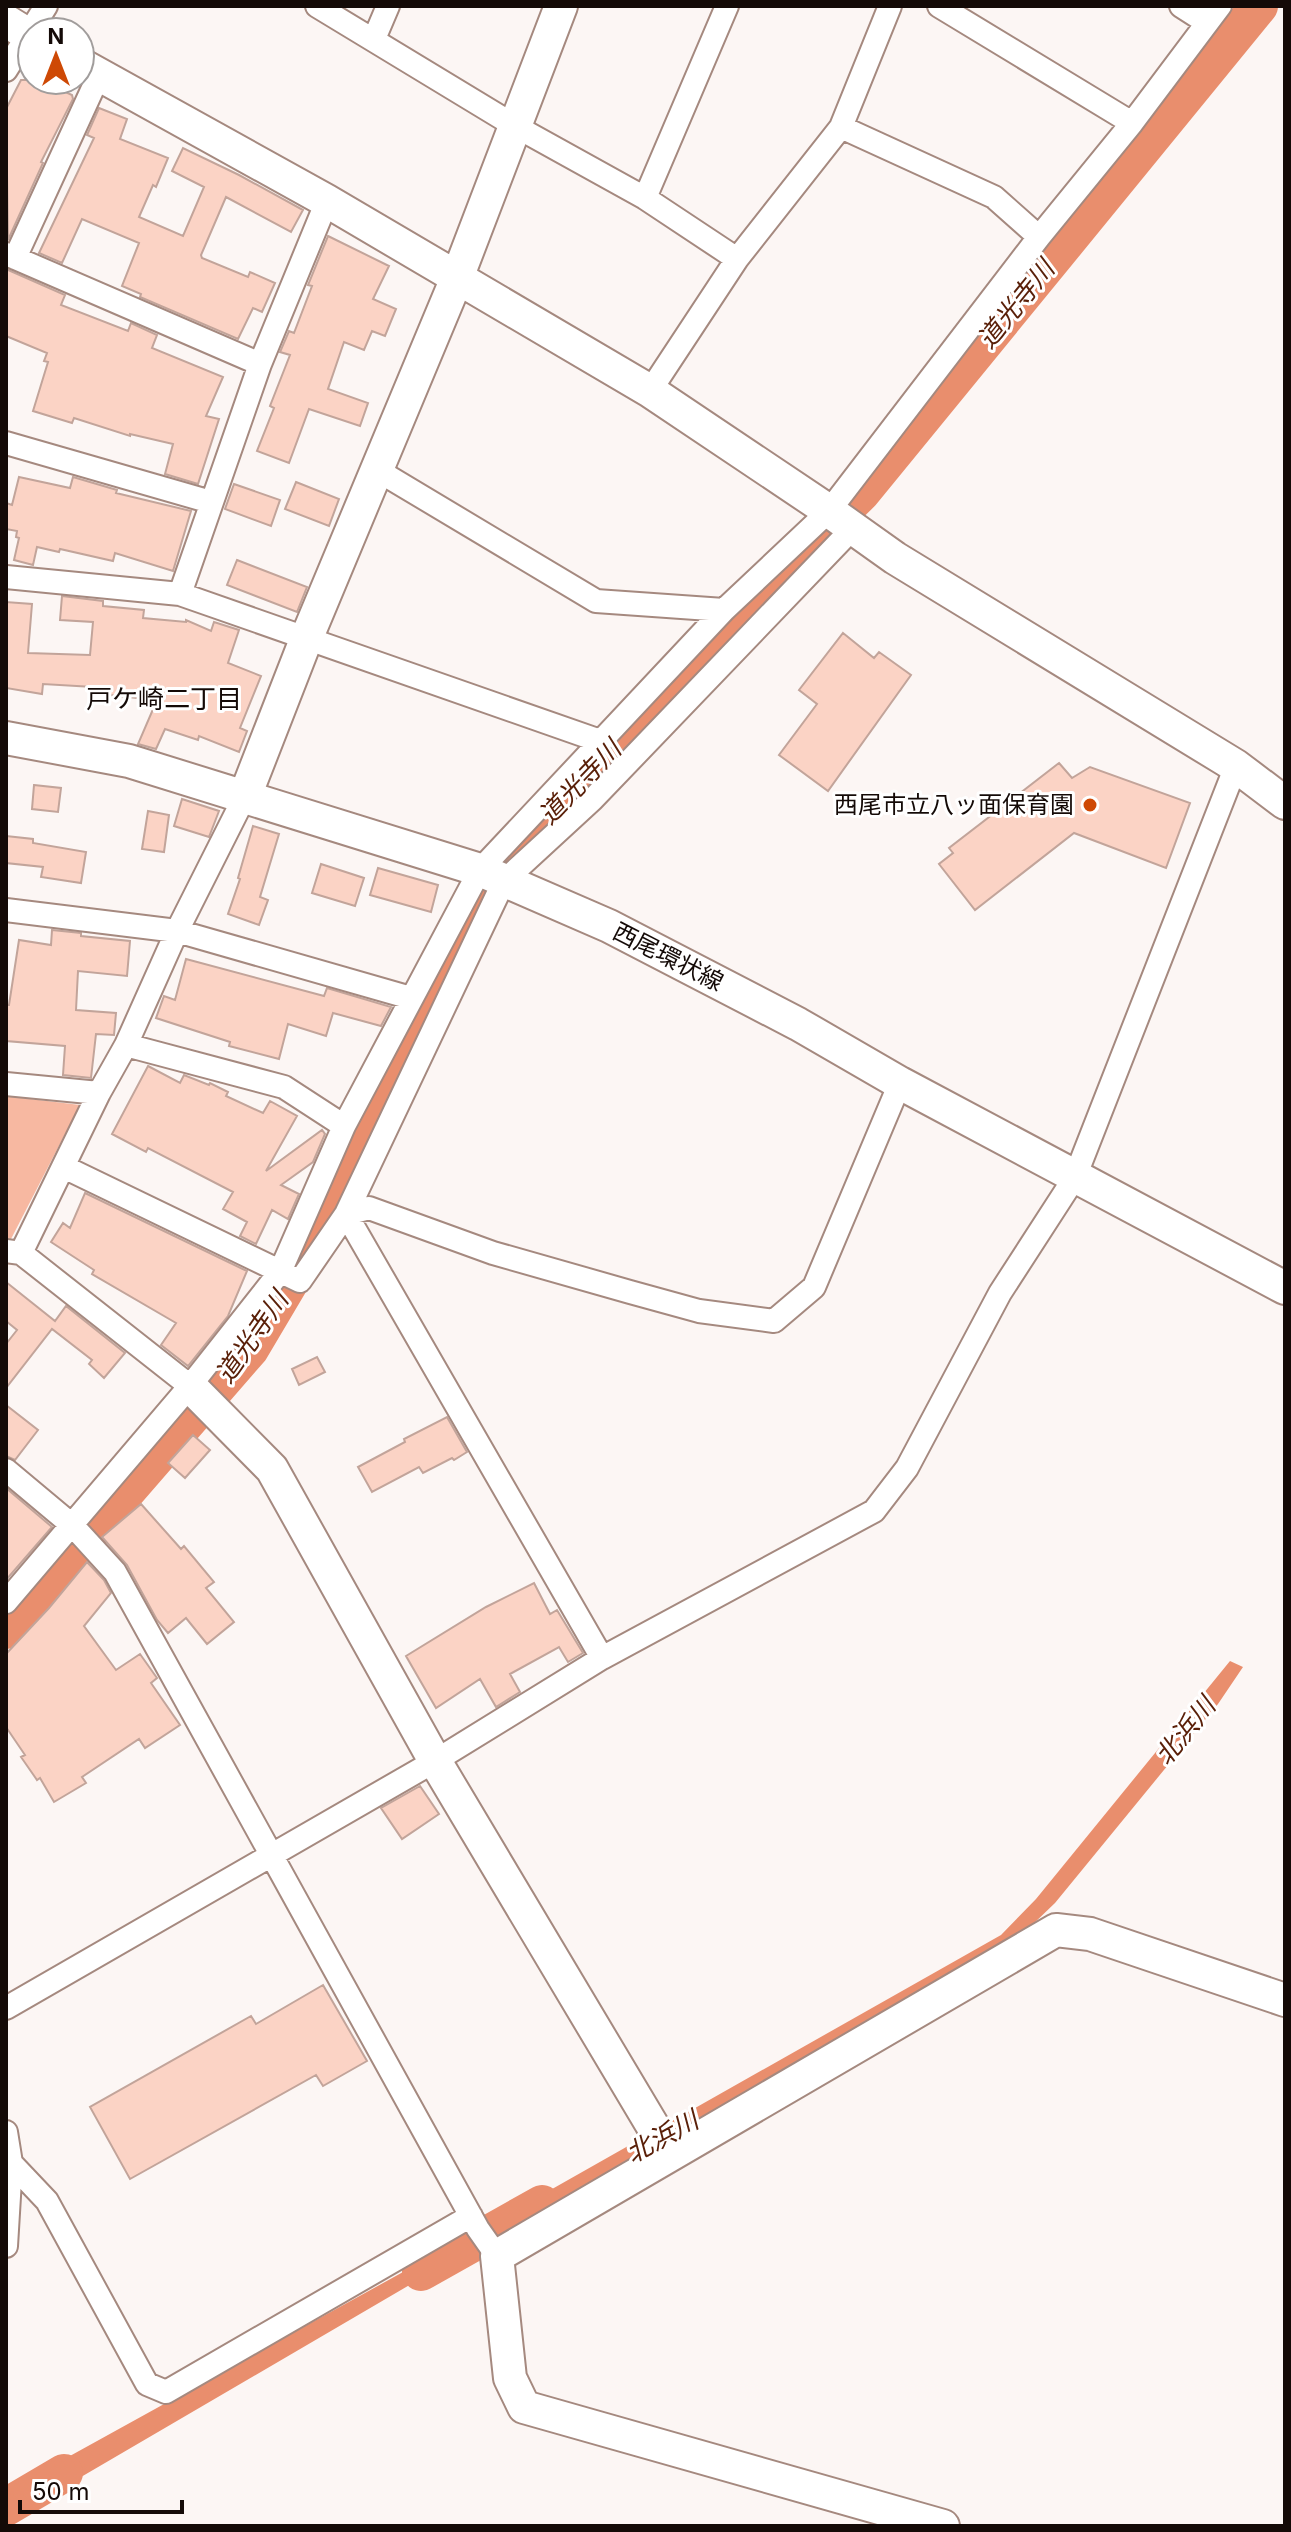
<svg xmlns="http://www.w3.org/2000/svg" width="1291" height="2532" font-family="Inter,'Noto Sans JP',sans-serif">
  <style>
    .green { fill: #f7b8a1 }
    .water { fill: #e98e6d }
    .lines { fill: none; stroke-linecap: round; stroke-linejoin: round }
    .river { stroke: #e98e6d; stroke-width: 38 }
    .building { fill: #fbd3c5; stroke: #c2a49a; stroke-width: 2 }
    .street-casing { stroke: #a5897f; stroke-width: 26 }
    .secondary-casing { stroke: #a5897f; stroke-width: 36 }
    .street { stroke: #fff; stroke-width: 22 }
    .secondary { stroke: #fff; stroke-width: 32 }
    .poi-dot { fill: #ce4905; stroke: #fff; stroke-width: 3 }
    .labels { text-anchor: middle; stroke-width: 6; stroke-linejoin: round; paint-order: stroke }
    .poi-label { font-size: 24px; fill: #140a07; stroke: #fff; text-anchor: end }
    .street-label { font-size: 24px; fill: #140a07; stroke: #fff }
    .water-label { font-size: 26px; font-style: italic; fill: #5a2009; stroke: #fff }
    .neighbourhood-label { font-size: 26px; fill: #140a07; stroke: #fff }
  </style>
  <rect width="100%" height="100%" fill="#fcf6f4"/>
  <path class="green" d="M6 1096 80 1105 11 1239 6 1238Z"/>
  <path class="water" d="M1230 1661 1243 1667 1218 1704 1055 1903 1005 1951 500 2236 492 2223 1001 1935 1036 1899Z
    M461 2240 466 2252 16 2515 21 2483Z"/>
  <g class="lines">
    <path class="river" d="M6 1630 250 1349 333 1209 373 1114 504 867 519 846 822 531 861 493 1259 6
      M421 2272 542 2204
      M6 2507 64 2473"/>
  </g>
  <path class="building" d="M21 80H39L72 95 73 99 41 162 43 163 8 240 6 109Z
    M99 108 127 119 120 139 168 158 156 187 153 185 139 217 183 236 204 187 172 171 183 148 239 175 303 210 291 232 226 197 201 255 202 258 248 277 250 272 275 283 262 312 253 308 238 339 140 297 141 294 122 286 139 243 82 219 62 263 39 253 94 138 87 135Z
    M328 236 389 266 373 299 396 309 385 336 372 331 364 350 344 342 328 389 368 403 360 426 309 409 289 463 257 451 274 408 270 406 290 355 280 352 289 331 294 333 312 286 308 285Z
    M6 269 65 295 61 305 128 331 131 323 157 335 152 348 223 377 206 416 219 419 198 484 165 474 173 444 130 434V436L74 418 72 423 33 411 48 362 44 361 47 353 6 336Z
    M19 477 70 488 73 477 117 490 116 493 191 511 173 571 115 553 113 561 60 549 59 552 37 547 33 565 14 560 19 538 16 537 17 531 6 529V503L12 505Z
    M296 482 339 499 329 526 285 509Z
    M234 484 280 500 271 526 225 509Z
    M237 560 307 587 297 612 227 585Z
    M62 596 103 601V606L144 610 143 618 186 622V620L211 631 214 622 239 630 228 663 261 676 240 728 247 731 239 752 199 736 198 740 165 729 156 749 138 744 157 700 109 695 110 688 43 684 42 694 6 688V602L32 604 28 653 90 655 93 622 60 620Z
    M843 633 874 658 879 652 911 675 828 791 779 755 817 704 799 690Z
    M1059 763 1072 778 1090 767 1190 803 1166 868 1074 833 975 910 939 864 953 853 949 848Z
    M34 785 61 788 58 812 32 809Z
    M182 799 219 811 209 837 174 826Z
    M148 811 169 815 164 852 142 849Z
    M253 826 279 834 260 897 268 900 259 925 228 914 240 879 238 878Z
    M6 836 33 839V843L86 852 81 883 41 877 43 867 6 863Z
    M321 864 364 878 355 906 312 893Z
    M378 868 438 885 431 912 370 895Z
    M52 930 81 933V936L130 941 127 976 78 971 76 1010 116 1013 114 1035 96 1034 91 1078 63 1075 65 1046 6 1041V1005H9L19 940 51 945Z
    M186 959 324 996 327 988 391 1007 381 1026 333 1013 326 1036 288 1024 279 1059 229 1046 230 1042 156 1018 164 996 175 1000Z
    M148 1066 180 1083 184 1075 209 1085 210 1083 228 1092 226 1096 263 1113 270 1101 297 1116 266 1171 322 1130 325 1134 313 1162 281 1185 299 1194 288 1219 272 1210 256 1244 240 1236 247 1222 223 1209 233 1192 148 1148 146 1152 112 1134Z
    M85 1193 247 1271 228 1316 188 1366 161 1345 176 1323 92 1274 94 1270 51 1242 63 1223 70 1228Z
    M6 1282 55 1321 66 1306 125 1353 104 1378 89 1364 92 1360 52 1329 6 1388V1344L17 1330 6 1321Z
    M317 1357 325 1372 299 1385 292 1369Z
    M6 1405 38 1430 15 1460 6 1456Z
    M447 1417 467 1452 454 1460 452 1458 423 1473 419 1467 372 1492 358 1467 405 1442 404 1439Z
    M193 1435 210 1450 185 1478 168 1463Z
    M6 1488 52 1527 6 1580Z
    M141 1504 181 1549 184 1546 214 1582 206 1588 234 1622 207 1644 186 1618 168 1633 157 1620 127 1565 102 1537Z
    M87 1562 104 1580 111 1593 84 1626 116 1670 140 1654 157 1678 151 1683 180 1725 145 1748 139 1739 82 1777 86 1783 54 1802 40 1778 37 1780 21 1757 25 1755 6 1727V1654L49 1608Z
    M534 1583 550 1614 557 1610 583 1653 568 1662 559 1647 510 1674 520 1692 496 1707 480 1679 436 1708 406 1656 486 1607Z
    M420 1786 439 1814 402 1839 381 1808Z
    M323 1985 367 2061 323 2086 316 2075 130 2179 90 2107 251 2016 256 2024Z"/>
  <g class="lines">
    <defs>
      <path id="street" d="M317 6 515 126 645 198 737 259
        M939 6 1132 123
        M1181 6 1206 22
        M374 39 388 6
        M6 70 46 6
        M841 127 994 197 1039 237
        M645 198 727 6
        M6 254 260 364
        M15 258 99 75
        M650 391 737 259 841 127 890 6
        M6 443 211 502
        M377 470 596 601 724 610
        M6 577 180 594 600 741
        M180 594 260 364 327 201
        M6 910 177 931 411 998
        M126 1045 284 1087 344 1126
        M6 1084 99 1093
        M64 1167 300 1281 346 1214 369 1208 493 1253 630 1292 699 1311 774 1321 814 1287 900 1083
        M6 1251 21 1253 190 1386
        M21 1253 99 1093 126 1045 177 931 245 796
        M6 1470 73 1526 115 1572 478 2229 497 2256
        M6 1602 190 1386 280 1272 344 1126 480 870 724 610 829 511 1039 237 1132 123 1220 6
        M602 1658 346 1214 504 881 592 800 853 528
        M6 2008 435 1761 602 1658 874 1511 907 1468 1000 1293 1075 1177 1236 766
        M6 2132 11 2163 6 2246
        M11 2163 47 2201 147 2384 166 2392 471 2216"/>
      <path id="secondary" d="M6 21 32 37
        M80 64 327 201 650 391 829 511 895 558 1236 766 1285 803
        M6 738 129 761 480 870 609 926 798 1024 900 1083 1285 1288
        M245 796 307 637 457 278 561 6
        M190 1386 272 1469 435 1761 670 2155
        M943 2526 524 2407 510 2378 497 2256 1056 1930 1090 1934 1285 2000"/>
    </defs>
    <use href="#street" class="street-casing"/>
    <use href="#secondary" class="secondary-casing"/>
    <use href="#street" class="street"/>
    <use href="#secondary" class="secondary"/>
  </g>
  <circle class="poi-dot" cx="1090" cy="805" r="8"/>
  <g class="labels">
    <g class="poi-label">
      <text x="1074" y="813">西尾市立八ッ面保育園</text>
    </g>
    <g class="street-label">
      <text transform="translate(668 957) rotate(27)" y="8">西尾環状線</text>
    </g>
    <g class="water-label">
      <text transform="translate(1016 304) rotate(-51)" y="9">道光寺川</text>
      <text transform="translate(580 782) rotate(-46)" y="9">道光寺川</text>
      <text transform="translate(252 1337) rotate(-55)" y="9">道光寺川</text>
      <text transform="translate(1185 1731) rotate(-51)" y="9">北浜川</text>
      <text transform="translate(662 2137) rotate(-29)" y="9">北浜川</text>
    </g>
    <g class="neighbourhood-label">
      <text x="164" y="708">戸ケ崎二丁目</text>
    </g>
  </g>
  <rect width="1291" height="2532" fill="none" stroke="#140a07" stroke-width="16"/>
  <g transform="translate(56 56)"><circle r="38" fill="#ffffff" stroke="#a19d9c" stroke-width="2"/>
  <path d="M0-6L14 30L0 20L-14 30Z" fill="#ce4905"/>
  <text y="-12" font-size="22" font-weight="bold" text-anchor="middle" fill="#140a07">N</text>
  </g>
  <path d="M20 2500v12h162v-12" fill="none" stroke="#140a07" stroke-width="4"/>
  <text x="32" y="2500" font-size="24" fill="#140a07" stroke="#ffffff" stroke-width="6" paint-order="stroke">50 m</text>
</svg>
